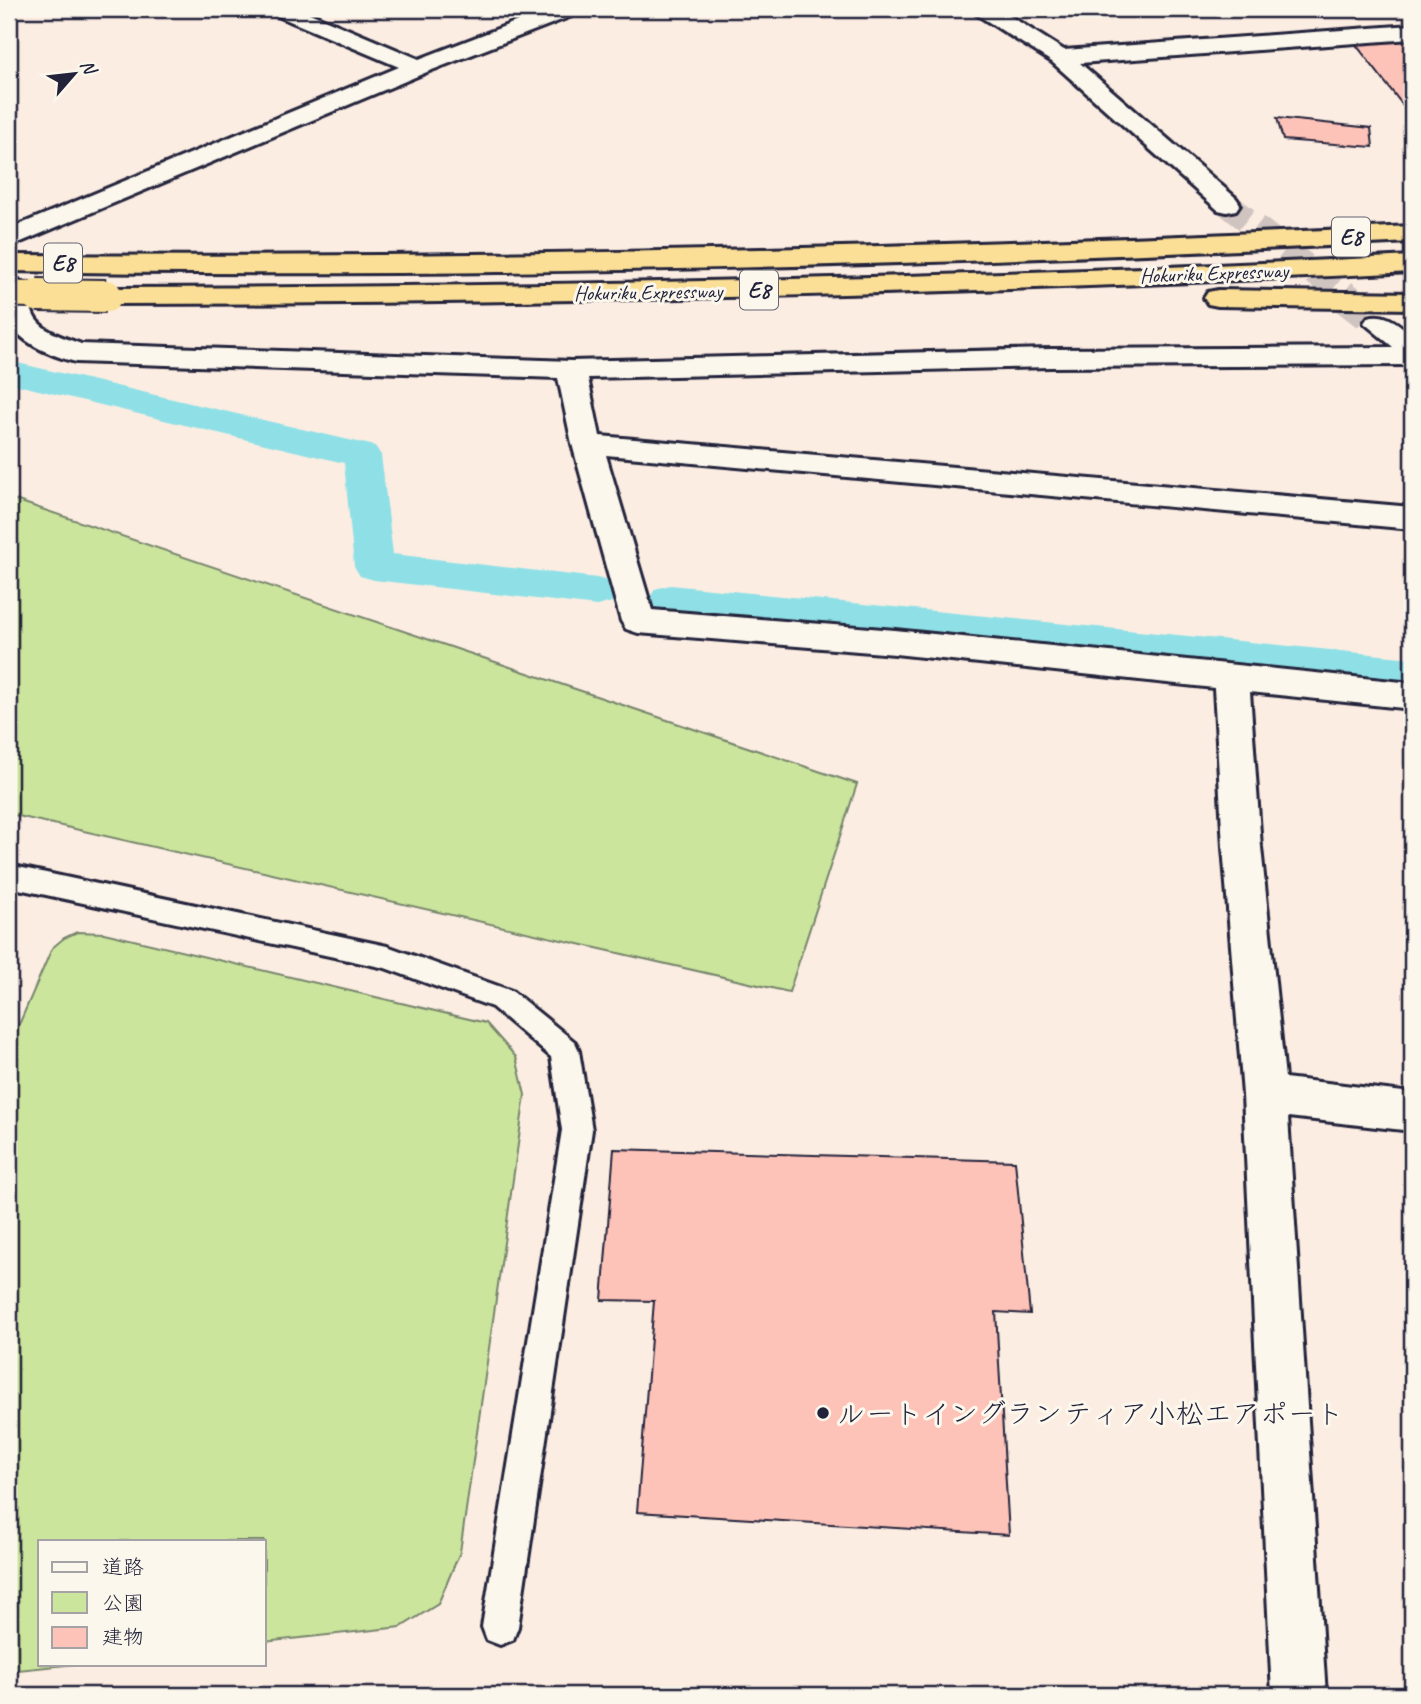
<svg xmlns="http://www.w3.org/2000/svg" width="1421" height="1704" font-family="Caveat,'Klee One',sans-serif">
  <style>
    .green { fill: #cbe59c; stroke: #76846c; stroke-width: 2 }
    .lines { fill: none; stroke-linecap: round; stroke-linejoin: round }
    .canal { fill: #8fe0e6; fill-rule: evenodd }
    .building { fill: #fec3b8; stroke: #22223b; stroke-width: 2 }
    .minor-tunnel-far1 { stroke: #d0c4c1; stroke-width: 25; stroke-dasharray: 25 12; stroke-linecap: butt }
    .minor-tunnel { stroke: #d0c4c1; stroke-width: 32; stroke-dasharray: 32 16; stroke-linecap: butt }
    .service-casing { stroke: #22223b; stroke-width: 6 }
    .minor-casing { stroke: #22223b; stroke-width: 6 }
    .motorway-casing { stroke: #22223b; stroke-width: 6 }
    .service { fill: #fbf7ec; fill-rule: evenodd }
    .minor { fill: #fbf7ec; fill-rule: evenodd }
    .motorway { fill: #fbdf96; fill-rule: evenodd }
    .motorway-bridge-far1-casing { stroke: #22223b; stroke-width: 29; stroke-linecap: butt }
    .motorway-bridge-casing { stroke: #22223b; stroke-width: 36; stroke-linecap: butt }
    .motorway-bridge-far1 { stroke: #fbdf96; stroke-width: 25 }
    .motorway-bridge { stroke: #fbdf96; stroke-width: 32 }
    .poi-dot { fill: #22223b; stroke: #fbf7ec; stroke-width: 2.5 }
    .labels { text-anchor: middle; stroke-width: 6; stroke-linejoin: round; paint-order: stroke }
    .far-street-label { font-size: 21px; fill: #22223b; stroke: #fbf7ec }
    .shield { fill: #fbf7ec; stroke: #636270; stroke-width: 2 }
    .shield-label { font-size: 23px; font-weight: bold; fill: #22223b }
    .near-poi-label { font-size: 28px; fill: #22223b; stroke: #fbf7ec; text-anchor: start }
  </style>
  <rect width="100%" height="100%" fill="#fcede2"/>
  <filter id="ink" filterUnits="userSpaceOnUse"><feTurbulence type="fractalNoise" baseFrequency=".0143" numOctaves="2"/><feDisplacementMap in="SourceGraphic" scale="14" xChannelSelector="R" yChannelSelector="G"/><feConvolveMatrix kernelMatrix="1 2 1 2 8 2 1 2 1" color-interpolation-filters="sRGB"/></filter>
  <g filter="url(#ink)">
    <path class="green" d="M9 498 857 784 789 992 9 814Z
      M77 932 104 933 486 1023 516 1057 525 1095 460 1552 438 1604 401 1627 264 1642V1541H40V1664H76L9 1671V1048L52 948 64 938Z"/>
    <g class="lines">
      <path class="canal" d="M9 361 375 446 381 455 393 554 597 578 612 582 618 592 612 602 597 606 374 580 360 576 354 566 344 463 9 383Z
        M670 585 1412 658V688L670 613 655 609 649 599 655 589Z"/>
    </g>
    <path class="building" d="M1412 38V117L1354 42Z
      M1277 118 1371 128 1373 147 1283 140Z
      M614 1149 1015 1161 1030 1314 996 1312 1009 1535 637 1512 654 1301 602 1300Z"/>
    <g class="lines">
      <path class="minor-tunnel-far1" d="M1227 204 1344 296"/>
      <path class="minor-tunnel" d="M1342 295 1378 323"/>
      <defs>
        <path id="service" d="M9 865 387 946 512 991 575 1042 579 1051 592 1130 518 1627 513 1640 500 1645 487 1640 482 1627 562 1130 551 1057 492 1007 385 968 9 887Z"/>
        <path id="minor" d="M270 9H300L419 59 549 9H580L577 14 427 72 9 247V229L399 67 273 14Z
          M973 9H999L1064 50 1412 25V39L1080 63 1236 198 1240 204 1236 210 1227 212 1218 210 1052 62 976 14Z
          M9 278 19 280C26 291 29 304 34 316 42 332 66 338 81 344L571 361 1051 349 1393 347 1364 323 1368 317C1387 312 1398 324 1412 335V365L1051 367 588 378 600 436 1412 507V529L606 455 652 610 895 630 1412 683V709L1250 692 1261 847 1285 1078 1412 1093V1131L1288 1117 1326 1695H1272L1243 1095 1223 847 1214 688 895 654 638 633 626 629 621 621 572 444 558 378 76 362C52 356 23 344 9 323Z"/>
        <path id="motorway" d="M1412 226V242C945 265 477 279 9 271V255C477 259 944 248 1412 226Z
          M1412 256V272C977 294 542 304 106 304L96 302 92 296 96 290 106 288C542 287 977 278 1412 256Z
          M1218 290 1412 293V309L1218 306 1208 304 1204 298 1208 292Z"/>
      </defs>
      <use href="#service" class="service-casing"/>
      <use href="#minor" class="minor-casing"/>
      <use href="#motorway" class="motorway-casing"/>
      <use href="#service" class="service"/>
      <use href="#minor" class="minor"/>
      <use href="#motorway" class="motorway"/>
      <defs>
        <path id="motorway-bridge-far1" d="M9 294 106 296"/>
        <path id="motorway-bridge" d="M37 295 106 296"/>
      </defs>
      <use href="#motorway-bridge-far1" class="motorway-bridge-far1-casing"/>
      <use href="#motorway-bridge" class="motorway-bridge-casing"/>
      <use href="#motorway-bridge-far1" class="motorway-bridge-far1"/>
      <use href="#motorway-bridge" class="motorway-bridge"/>
    </g>
  </g>
  <circle class="poi-dot" cx="823" cy="1413" r="7"/>
  <g class="labels">
    <g class="far-street-label">
      <text transform="translate(1214 273) rotate(-2)" y="7">Hokuriku Expressway</text>
      <text transform="translate(648 292) rotate(-1)" y="7">Hokuriku Expressway</text>
    </g>
    <g class="shield">
      <rect x="1332" y="217.5" width="38" height="39" rx="5"/>
      <rect x="44" y="243.5" width="38" height="39" rx="5"/>
      <rect x="740" y="270.5" width="38" height="39" rx="5"/>
    </g>
    <g class="shield-label">
      <text x="1351" y="245">E8</text>
      <text x="63" y="271">E8</text>
      <text x="759" y="298">E8</text>
    </g>
    <g class="near-poi-label">
      <text x="837" y="1423">ルートイングランティア小松エアポート</text>
    </g>
  </g>
  <rect width="1421" height="1704" fill="none" stroke="#fbf7ec" stroke-width="35"/>
  <rect x="18" y="18" width="1386" height="1669" fill="none" stroke="#22223b" stroke-width="2.5" filter="url(#ink)"/>
  <rect x="38" y="1540" width="228" height="126" fill="#fbf7ec" stroke="#a4a2a5" stroke-width="2"/>
  <rect x="52" y="1562" width="35" height="10" fill="#fbf7ec" stroke="#a4a2a5" stroke-width="2"/>
  <text x="102" y="1574" font-size="21" fill="#22223b">道路</text>
  <rect x="52" y="1592" width="35" height="21" fill="#cbe59c" stroke="#a4a2a5" stroke-width="2"/>
  <text x="102" y="1610" font-size="21" fill="#22223b">公園</text>
  <rect x="52" y="1627" width="35" height="21" fill="#fec3b8" stroke="#a4a2a5" stroke-width="2"/>
  <text x="102" y="1644" font-size="21" fill="#22223b">建物</text>
  <g transform="translate(74 74) rotate(62)" stroke="#fbf7ec" stroke-width="5" paint-order="stroke">
  <path d="M0-5L12 26L0 18L-12 26Z" fill="#22223b"/>
  <text y="-10" font-size="19" font-weight="bold" text-anchor="middle" fill="#22223b">N</text>
  </g>
</svg>
